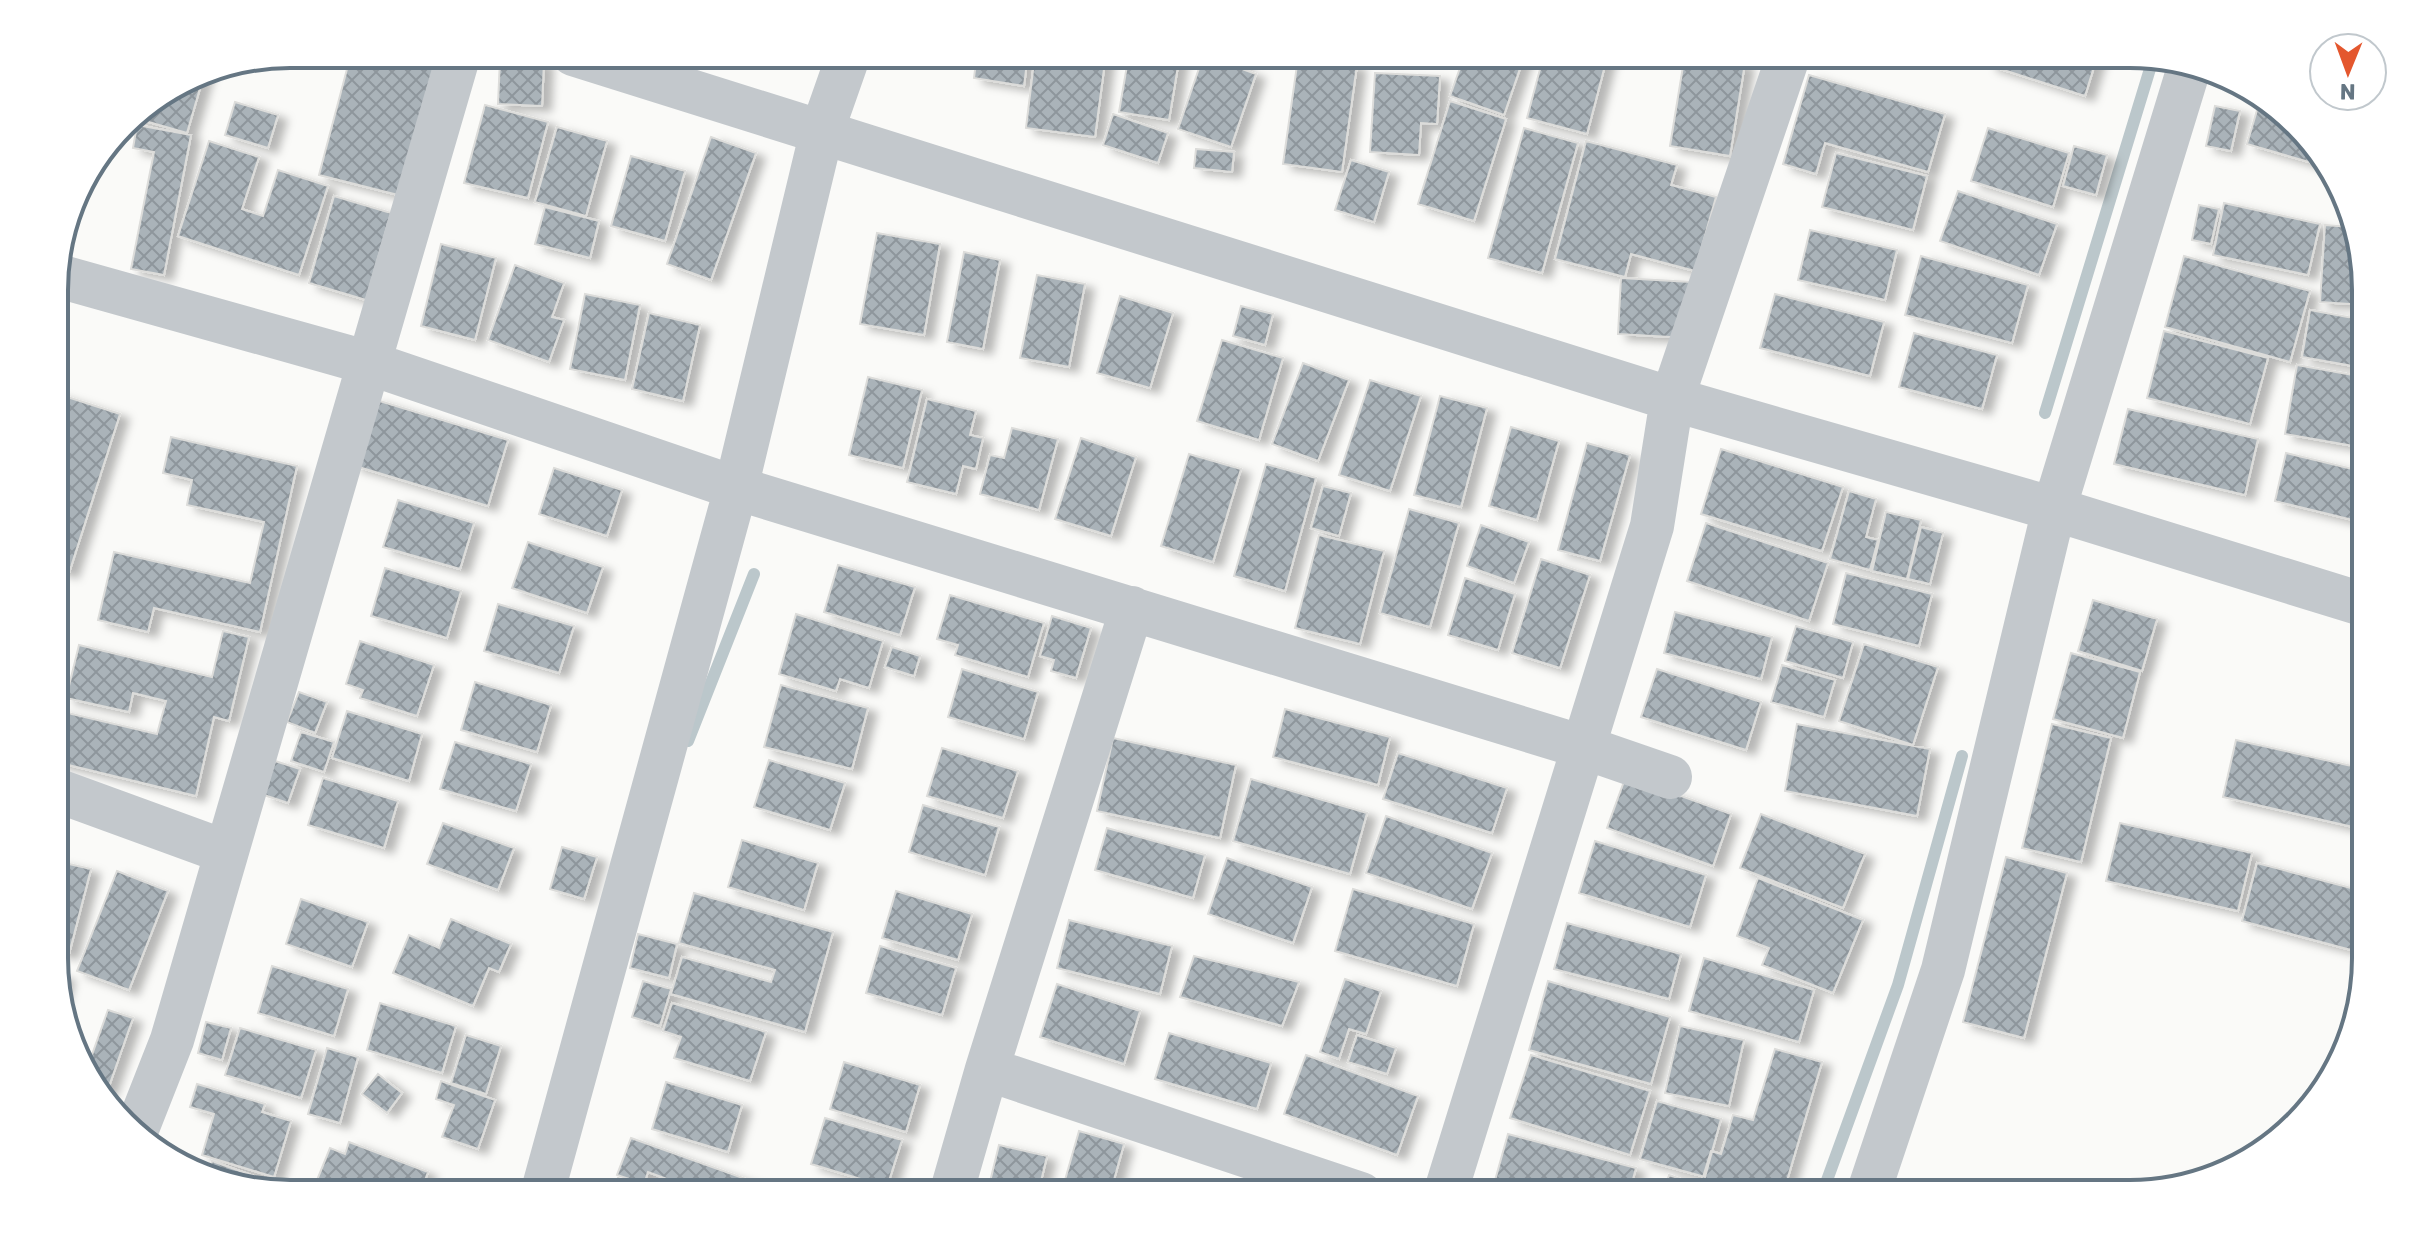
<svg xmlns="http://www.w3.org/2000/svg" width="2420" height="1248" font-family="Rubik,sans-serif">
  <style>
    .lines { fill: none; stroke-linecap: round; stroke-linejoin: round }
    .stream { stroke: #bbc7cb; stroke-width: 12 }
    .building { fill: url(#building-cross-hatch); stroke: #dcdcda; stroke-width: 2; filter: url(#shadow) }
    .street { stroke: #c3c8cc; stroke-width: 44 }
    .rim { fill: none; stroke: #657683; stroke-width: 4 }
  </style>
  <defs>
    <pattern id="building-cross-hatch" width="8" height="8" patternUnits="userSpaceOnUse" patternTransform="scale(2)"><rect width="8" height="8" fill="#aab3b9"/><path d="M0 0l8 8M0 8l8-8" fill="none" stroke="#8e969c"/></pattern>
    <filter id="shadow"><feDropShadow dx="9" dy="5" stdDeviation="4" flood-color="#0004"/></filter>
  </defs>
  <rect width="100%" height="100%" fill="#fafaf8"/>
  <g class="lines">
    <path class="stream" d="M2045 413 2153 59
      M688 741 754 574
      M1822 1194 1898 985 1962 756"/>
  </g>
  <path class="building" d="M351 54H420L439 59 402 196 319 175Z
    M977 54H1028L1024 86 974 78Z
    M1035 54H1106L1095 137 1026 128Z
    M1129 54H1180L1169 120 1119 112Z
    M1204 54H1244L1239 68 1256 74 1231 147 1178 129Z
    M1465 54H1525L1504 115 1450 96Z
    M1544 54H1608L1587 134 1527 118Z
    M1685 54 1745 63 1730 156 1670 146Z
    M1991 54H2098L2085 96 1988 65Z
    M1298 58 1357 65 1342 172 1283 164Z
    M500 59 544 61 542 106 498 104Z
    M205 71 187 133 131 117 134 113Z
    M1375 73 1440 76 1437 124 1421 123 1419 155 1370 152Z
    M1809 75 1945 114 1928 172 1825 143 1816 174 1783 164Z
    M2260 100 2317 147 2326 167 2247 144Z
    M1450 101 1506 119 1474 221 1418 204Z
    M235 102 278 115 268 148 225 135Z
    M485 105 548 122 528 198 464 183Z
    M2215 106 2240 111 2231 151 2206 146Z
    M1113 114 1168 133 1158 163 1103 145Z
    M137 125 191 135 164 275 131 269 154 152 133 148Z
    M557 127 607 141 586 216 535 202Z
    M1524 128 1578 143 1542 273 1488 258Z
    M1988 128 2069 153 2053 207 1971 181Z
    M711 137 756 153 711 280 667 264Z
    M209 141 259 157 242 209 263 216 278 170 328 186 299 275 178 236Z
    M1586 141 1677 165 1671 185 1716 197 1695 271 1631 254 1625 277 1555 259Z
    M2074 146 2107 155 2096 195 2063 186Z
    M1196 149 1234 152 1232 172 1194 168Z
    M1836 153 1927 176 1913 230 1822 207Z
    M631 156 685 171 665 241 611 226Z
    M1351 160 1389 172 1374 222 1335 210Z
    M1958 191 2057 224 2039 275 1940 241Z
    M334 196 391 213 366 300 309 283Z
    M2224 203 2320 224 2308 275 2213 255Z
    M2199 205 2219 209 2211 244 2192 240Z
    M545 207 599 221 590 258 535 244Z
    M2325 225 2350 227 2364 260V305L2320 302Z
    M1810 230 1897 250 1885 300 1798 280Z
    M877 233 940 244 924 335 860 324Z
    M441 244 496 258 475 340 421 326Z
    M964 252 1000 260 983 349 947 342Z
    M1921 256 2028 285 2012 343 1905 315Z
    M2184 256 2310 291 2290 362 2165 327Z
    M515 265 564 283 552 317 564 320 549 362 488 340Z
    M1037 275 1085 284 1069 367 1020 358Z
    M1621 278 1691 282 1688 338 1618 334Z
    M585 294 640 305 625 380 570 369Z
    M1775 294 1884 322 1870 376 1760 348Z
    M1120 296 1173 313 1150 388 1097 373Z
    M1241 306 1273 314 1265 345 1233 336Z
    M2310 310 2364 320V368L2302 357Z
    M649 313 700 325 683 401 632 389Z
    M2164 331 2268 358 2250 424 2147 398Z
    M1914 333 1997 355 1982 409 1899 387Z
    M1222 340 1283 358 1259 440 1197 421Z
    M1303 363 1349 380 1318 461 1272 444Z
    M2297 365 2364 377 2365 448 2285 434Z
    M868 377 922 390 903 468 849 455Z
    M1370 380 1421 396 1390 491 1339 475Z
    M55 393 120 414 69 573 55 568Z
    M1440 396 1487 408 1461 507 1414 495Z
    M373 399 508 440 488 506 352 465Z
    M927 399 976 411 970 435 983 438 976 469 963 466 956 494 907 482Z
    M2128 409 2258 439 2245 495 2114 464Z
    M1511 427 1559 441 1537 520 1489 506Z
    M1012 428 1058 439 1039 510 980 494 990 455 1004 458Z
    M171 437 297 466 260 632 154 608 148 632 98 620 114 552 250 583 264 522 187 505 192 480 163 473Z
    M1081 438 1136 457 1111 536 1055 519Z
    M1587 443 1630 455 1600 561 1558 550Z
    M1721 449 1843 487 1822 551 1701 514Z
    M2286 453 2365 472V523L2275 501Z
    M1189 454 1241 469 1213 562 1161 546Z
    M1266 464 1316 478 1285 591 1234 576Z
    M554 468 622 490 607 536 539 514Z
    M1323 486 1351 493 1339 536 1311 528Z
    M1849 491 1876 499 1866 537 1878 540 1870 570 1830 559Z
    M398 500 474 523 460 569 383 547Z
    M1409 509 1459 523 1430 627 1380 613Z
    M1886 512 1921 520 1907 579 1872 571Z
    M1706 523 1828 563 1809 621 1687 581Z
    M1481 525 1529 542 1514 583 1467 566Z
    M1921 527 1943 533 1930 584 1908 579Z
    M1319 535 1384 551 1360 644 1295 628Z
    M528 542 603 567 587 613 512 588Z
    M1541 559 1590 575 1560 668 1512 653Z
    M838 565 915 587 900 635 824 612Z
    M385 568 461 591 447 638 371 616Z
    M1846 573 1932 594 1919 646 1833 624Z
    M1465 578 1515 594 1498 650 1448 635Z
    M950 595 1044 623 1028 677 955 655 958 645 937 639Z
    M2093 600 2157 619 2142 671 2078 651Z
    M498 604 574 626 559 673 484 651Z
    M1675 612 1772 637 1761 679 1664 653Z
    M796 614 883 641 869 688 840 679 836 691 779 674Z
    M1052 616 1091 628 1076 678 1051 671 1054 660 1040 656Z
    M1796 626 1853 642 1843 678 1785 661Z
    M223 631 249 637 229 721 214 717 196 796 56 762 55 710 157 734 166 701 133 693 129 712 66 698 79 645 212 677Z
    M360 641 434 665 417 716 360 698 363 690 346 684Z
    M1864 644 1938 667 1913 745 1839 721Z
    M892 647 920 656 914 676 885 667Z
    M2071 653 2140 672 2123 738 2053 719Z
    M1782 665 1835 680 1824 717 1771 702Z
    M962 669 1038 692 1024 739 948 717Z
    M1657 669 1761 702 1746 750 1641 717Z
    M475 682 551 705 537 752 461 730Z
    M781 685 868 708 852 769 764 747Z
    M299 692 327 702 315 733 287 722Z
    M1285 709 1390 737 1378 785 1273 757Z
    M347 711 422 734 409 781 332 758Z
    M1797 724 1930 749 1917 816 1785 791Z
    M2052 724 2111 738 2081 862 2022 848Z
    M301 732 334 742 324 772 291 761Z
    M1113 738 1236 765 1220 838 1097 811Z
    M2236 740 2365 769 2366 830 2223 797Z
    M455 742 531 764 516 811 440 789Z
    M942 748 1018 771 1003 818 927 796Z
    M1398 753 1507 788 1492 833 1383 799Z
    M769 760 845 783 830 830 754 807Z
    M275 761 300 769 288 803 264 795Z
    M1626 776 1731 814 1713 866 1607 828Z
    M323 778 398 801 384 848 308 825Z
    M1251 779 1367 813 1350 874 1233 841Z
    M923 805 999 827 985 875 909 852Z
    M1761 814 1865 854 1843 908 1740 868Z
    M1386 816 1492 853 1472 909 1366 873Z
    M443 823 514 848 498 890 427 864Z
    M2120 823 2252 853 2238 911 2106 881Z
    M1107 828 1205 855 1193 898 1095 870Z
    M742 840 818 863 804 910 728 887Z
    M1595 841 1706 875 1690 927 1579 893Z
    M562 847 597 857 584 899 550 889Z
    M2006 857 2067 873 2024 1038 1963 1022Z
    M1227 858 1312 887 1293 943 1208 914Z
    M56 861 91 869 69 954 56 951Z
    M2257 863 2366 892V954L2242 921Z
    M117 871 168 891 129 990 77 971Z
    M1758 878 1863 920 1833 993 1762 965 1769 948 1737 936Z
    M1353 889 1474 924 1457 986 1335 951Z
    M896 891 972 914 958 960 882 938Z
    M694 893 833 932 805 1032 671 994 682 957 771 982 775 970 679 943Z
    M301 899 368 922 352 967 286 944Z
    M451 919 511 944 499 972 489 968 473 1006 393 973 409 935 439 948Z
    M1069 920 1172 946 1160 994 1057 968Z
    M1567 923 1681 954 1669 999 1554 969Z
    M638 934 677 944 669 978 630 968Z
    M880 946 956 968 942 1015 866 993Z
    M1194 956 1299 982 1282 1026 1180 997Z
    M1704 958 1814 990 1799 1042 1689 1011Z
    M272 966 348 989 334 1036 258 1013Z
    M56 973 66 976 60 999 56 989Z
    M1345 979 1381 991 1366 1034 1349 1029 1339 1059 1320 1052Z
    M643 981 671 989 660 1026 632 1017Z
    M1548 981 1670 1017 1651 1084 1529 1050Z
    M1057 984 1140 1011 1124 1064 1040 1037Z
    M380 1003 456 1026 442 1073 367 1050Z
    M672 1003 766 1032 750 1081 674 1058 681 1037 663 1031Z
    M108 1010 133 1018 107 1092 98 1089 88 1066Z
    M206 1022 231 1028 222 1060 198 1053Z
    M1680 1026 1744 1040 1729 1106 1665 1093Z
    M240 1028 316 1050 301 1098 225 1075Z
    M1169 1033 1271 1063 1257 1109 1155 1079Z
    M466 1035 501 1046 486 1094 451 1083Z
    M1357 1035 1396 1048 1387 1074 1348 1062Z
    M327 1048 358 1057 340 1123 308 1114Z
    M1775 1049 1822 1062 1783 1194H1724L1700 1187 1711 1151 1721 1154 1733 1115 1753 1120Z
    M1306 1055 1418 1096 1397 1155 1284 1114Z
    M1531 1055 1650 1091 1630 1155 1510 1118Z
    M844 1062 920 1085 906 1132 830 1109Z
    M378 1074 402 1093 387 1113 362 1094Z
    M441 1081 495 1100 478 1149 442 1137 454 1105 436 1099Z
    M666 1082 742 1105 728 1152 652 1129Z
    M197 1084 265 1104 262 1112 291 1121 274 1177 202 1155 214 1114 190 1107Z
    M1657 1101 1721 1119 1705 1177 1640 1159Z
    M825 1118 902 1140 887 1187 811 1164Z
    M1079 1131 1124 1144 1110 1194H1061Z
    M1508 1134 1636 1168 1629 1194H1531L1494 1184Z
    M631 1138 757 1183 753 1194H708L648 1172 644 1184 617 1175Z
    M349 1142 428 1172 420 1194H340L315 1185 330 1148 345 1154Z
    M999 1145 1047 1156 1038 1194H987Z
    M165 1152 204 1167 203 1174 186 1170Z
    M212 1161 257 1177 254 1186 208 1175Z
    M1669 1175 1725 1194H1663Z
    M618 1178 666 1194H613Z
    M268 1181 303 1194 265 1188Z"/>
  <g class="lines">
    <path class="street" d="M573 54 1672 399 2054 509 2365 605
      M55 275 369 363 736 488 1583 747 1670 777
      M56 790 226 852
      M987 1069 1361 1194
      M137 1129 172 1040 459 54
      M542 1194 736 488 822 131 849 54
      M951 1194 987 1069 1132 608
      M1445 1194 1652 526 1672 399 1789 54
      M1868 1194 1943 970 2054 509 2189 68"/>
  </g>
  <path d="M0 0H2420V1248H0ZM290 68H2130A222 222 0 0 1 2352 290V958A222 222 0 0 1 2130 1180H290A222 222 0 0 1 68 958V290A222 222 0 0 1 290 68Z" fill="#fff" fill-rule="evenodd"/>
  <path class="rim" d="M290 68H2130A222 222 0 0 1 2352 290V958A222 222 0 0 1 2130 1180H290A222 222 0 0 1 68 958V290A222 222 0 0 1 290 68Z"/>
  <g transform="translate(2348 72) rotate(181)"><circle r="38" fill="#ffffff" stroke="#c1c8cd" stroke-width="2"/>
  <path d="M0-6L14 30L0 20L-14 30Z" fill="#e4572e"/>
  <text y="-12" font-size="22" font-weight="bold" text-anchor="middle" fill="#657683">N</text>
  </g>
</svg>
